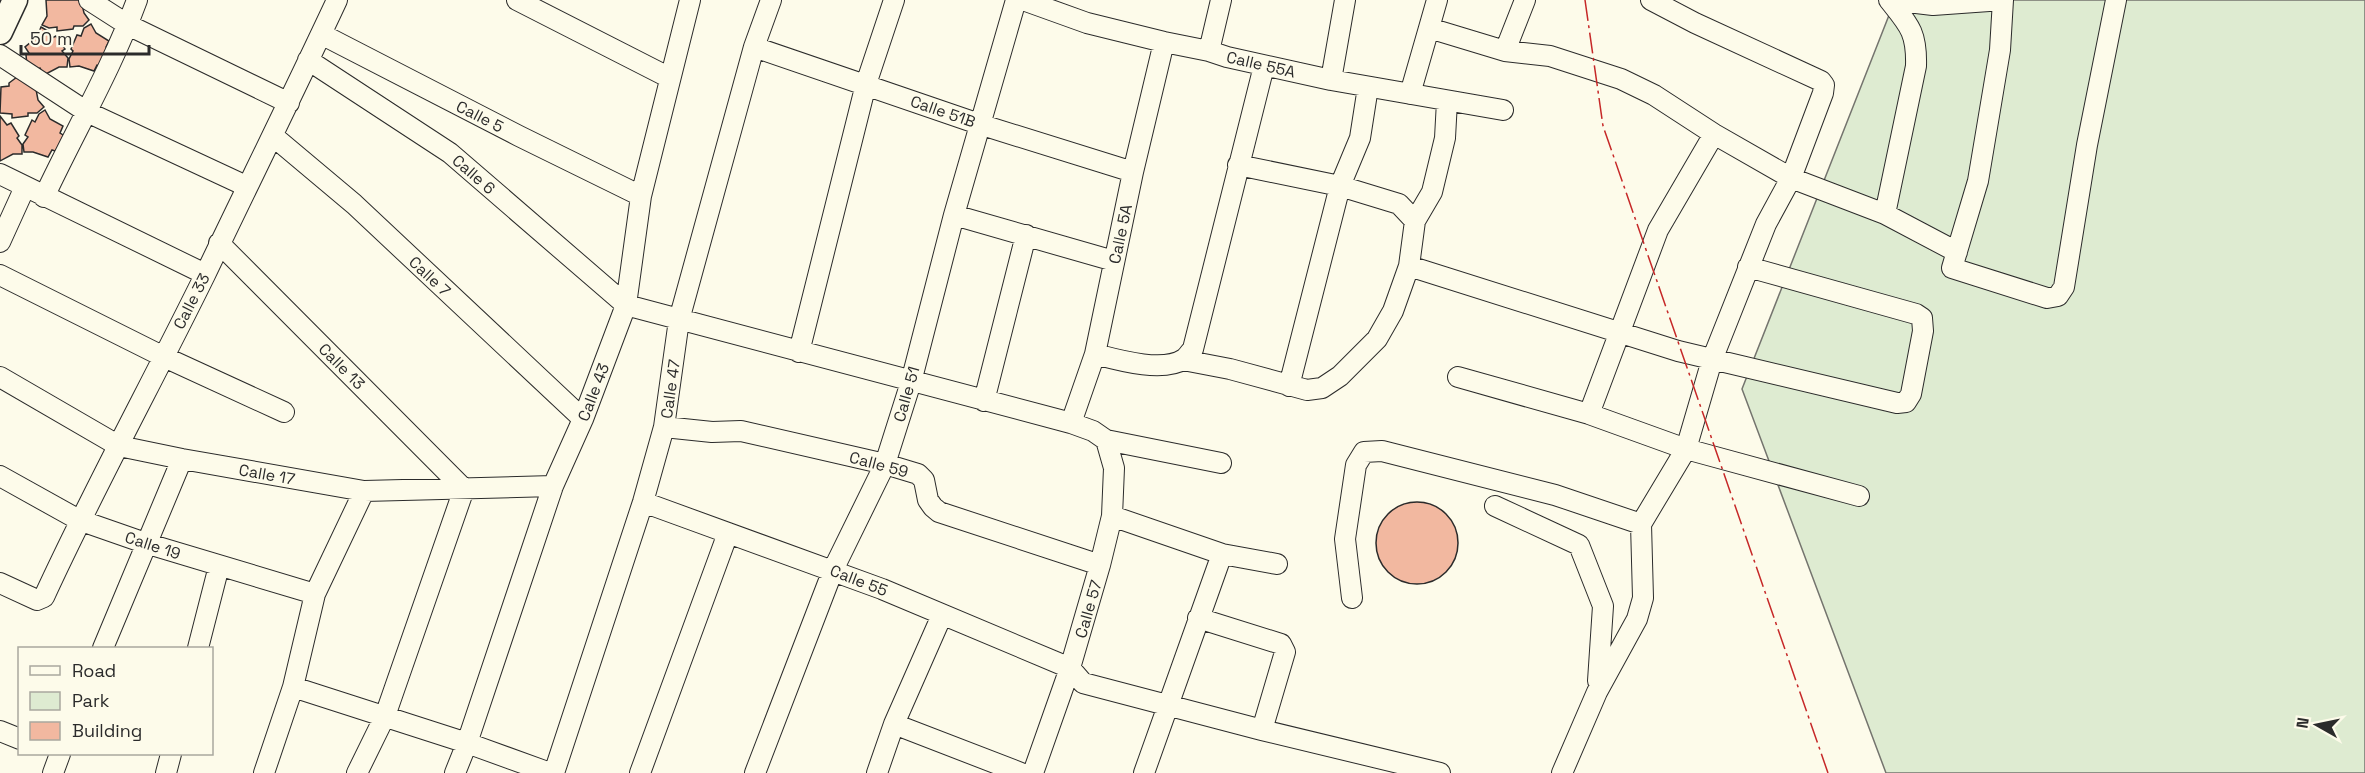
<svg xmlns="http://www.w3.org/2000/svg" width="2365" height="773" font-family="'Space Grotesk',sans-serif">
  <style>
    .green { fill: #deebd1; stroke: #74746e; stroke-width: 1.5 }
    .building { fill: #f2b8a0; stroke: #2b2b2b; stroke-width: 1.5 }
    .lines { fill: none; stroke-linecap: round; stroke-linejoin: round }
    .minor-casing { stroke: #2b2b2b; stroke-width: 22 }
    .major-casing { stroke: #2b2b2b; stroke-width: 27 }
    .minor { stroke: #fdfbea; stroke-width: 20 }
    .major { stroke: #fdfbea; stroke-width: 24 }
    .power { stroke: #c62828; stroke-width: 1.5; stroke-dasharray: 21 4.5 3 4.5; stroke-linecap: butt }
    .labels { text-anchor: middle; stroke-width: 4.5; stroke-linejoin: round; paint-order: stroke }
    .street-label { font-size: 16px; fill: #2b2b2b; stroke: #fdfbea }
  </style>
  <rect width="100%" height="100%" fill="#fdfbea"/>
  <path class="green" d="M1895 0H2365V773H1886L1742 389Z"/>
  <path class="building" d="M46 0H81L84 13 89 20 83 26H74L73 29 57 31V27L49 28 42 25 47 16Z
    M91 24 96 33 109 41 106 47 109 50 101 66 97 65 94 71 79 66 70 67 69 59 73 51 71 49 77 35 81 36 84 28Z
    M41 27 48 31 52 38 56 36 65 49 62 51 68 58 67 67H59L44 75 40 68 37 70 27 65 26 55 29 53 25 47 37 37Z
    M17 77 27 81 28 85 35 84 38 100 44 107 37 113H28V116L12 118V114L0 113 1 87 9 86V83Z
    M45 110 50 119 63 126 60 133 63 135 64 144 55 151 52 150 48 157 33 152H24L23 144 28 137 25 135 32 120 35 122 39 114Z
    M0 116 7 125 11 123 19 136 17 138 22 145V154H13L0 161Z
    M1376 543a41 41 0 1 1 82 0a41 41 0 1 1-82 0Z"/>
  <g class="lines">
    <defs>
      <path id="minor" d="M89 0 128 25 289 103
        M517 0 670 78
        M1023 0 1087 23 1164 42 1209 51 1227 57 1331 80 1503 110
        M1437 0 1429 28 1505 51 1550 56 1621 79 1654 95 1714 134 1791 178 1823 93 1824 85 1821 81 1695 23 1651 0
        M1891 0 1933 5 2003 0
        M2003 0 2000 50 1978 181 1952 268 2047 298 2058 296 2064 287 2087 145 2116 0
        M321 34 519 136 641 196
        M754 47 979 124 1133 172
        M1209 51 1221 0
        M1505 51 1525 0
        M0 55 87 112 246 186
        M308 60 450 153 626 305 1071 423 1093 431 1106 440 1221 463
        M1331 80 1345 0
        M1410 94 1429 28
        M273 136 354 204 583 419
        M1238 165 1340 186 1399 204 1415 221 1409 266 1678 351 1897 403 1906 402 1911 394 1923 331 1922 318 1916 314 1748 267
        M0 174 205 274
        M44 197C75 131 112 68 137 0
        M1885 214 1916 66C1917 32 1909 25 1889 0
        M954 215 1114 261
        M1415 221 1432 192 1445 138 1447 101
        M0 242 25 187
        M219 243 464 489 385 716 357 773
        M0 275 162 356 284 412
        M799 352 866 84 894 0
        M1095 354C1118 360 1163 373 1184 359 1187 357 1190 352 1193 349L1264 66
        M1183 360 1230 369 1307 390 1322 388 1340 376 1377 339 1393 311 1409 266
        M0 377 119 446 182 459 364 491 553 486
        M1458 377 1589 414 1686 449 1859 496
        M1289 386 1340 186 1360 138 1368 87
        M984 401 1026 235
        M1589 414 1658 230 1714 134
        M1071 423 1095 354 1133 172 1164 42
        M664 427 712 432 741 431 885 464 918 474 924 480 928 500 933 507 939 512 1100 565
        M0 476 79 520 145 543 315 594
        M643 502 882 589 1070 668 1083 683 1262 730 1440 773
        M1495 506 1579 545 1603 606 1598 681
        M1112 516 1222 554 1277 564
        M0 583 37 600 44 597C94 488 152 383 205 275 249 183 294 92 337 0
        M1352 598 1345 539 1356 465 1364 452 1382 451 1555 495 1641 524 1686 449 1712 360 1766 224 1791 178 1885 214 1957 252
        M1198 618 1281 644 1285 652 1262 730
        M103 648 182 459
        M198 648 219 566
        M293 687 467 743 550 773
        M894 724 1021 773
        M0 731 20 739
        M53 773 60 754
        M166 773 171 754
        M264 773 293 687 315 594 364 491
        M455 773 467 743 553 486 583 419 626 305 641 196 690 0
        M554 773 643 502 664 427 679 320 754 47 771 0
        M640 773 728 533
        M755 773 833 570 885 464 911 382 954 215 1016 0
        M877 773 894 724 942 615
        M1033 773 1070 668 1100 565 1112 516 1114 468 1106 440
        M1144 773 1222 554
        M1562 773 1597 692 1637 619 1643 598 1641 524"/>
      <path id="major" d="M0 32 15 0"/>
    </defs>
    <use href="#minor" class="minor-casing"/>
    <use href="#major" class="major-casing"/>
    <use href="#minor" class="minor"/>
    <use href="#major" class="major"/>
    <path class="power" d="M1585 0 1603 126 1828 773"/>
  </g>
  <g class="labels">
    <g class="street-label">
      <text transform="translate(1261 64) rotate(13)" y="6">Calle 55A</text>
      <text transform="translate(943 111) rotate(19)" y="6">Calle 51B</text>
      <text transform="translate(480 116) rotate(27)" y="6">Calle 5</text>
      <text transform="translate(474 174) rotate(41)" y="6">Calle 6</text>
      <text transform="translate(1120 234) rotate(-78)" y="6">Calle 5A</text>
      <text transform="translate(430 276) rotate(43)" y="6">Calle 7</text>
      <text transform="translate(191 301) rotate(-63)" y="6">Calle 33</text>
      <text transform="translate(342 366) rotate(45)" y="6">Calle 13</text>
      <text transform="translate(670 389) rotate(-82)" y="6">Calle 47</text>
      <text transform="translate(593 392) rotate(-69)" y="6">Calle 43</text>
      <text transform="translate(906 394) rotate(-74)" y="6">Calle 51</text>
      <text transform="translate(879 464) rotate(15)" y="6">Calle 59</text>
      <text transform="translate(267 474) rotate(10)" y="6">Calle 17</text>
      <text transform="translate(153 545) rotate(18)" y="6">Calle 19</text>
      <text transform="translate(859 580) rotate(21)" y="6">Calle 55</text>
      <text transform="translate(1088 609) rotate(-74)" y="6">Calle 57</text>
    </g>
  </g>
  <rect x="18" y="647" width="195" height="108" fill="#fdfbea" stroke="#a9a89e" stroke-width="1.5"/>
  <rect x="30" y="666" width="30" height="9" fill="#fdfbea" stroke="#a9a89e" stroke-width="1.5"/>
  <text x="72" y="677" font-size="18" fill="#2b2b2b">Road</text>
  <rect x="30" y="692" width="30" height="18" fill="#deebd1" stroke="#a9a89e" stroke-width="1.5"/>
  <text x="72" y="707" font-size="18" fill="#2b2b2b">Park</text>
  <rect x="30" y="722" width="30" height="18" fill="#f2b8a0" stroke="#a9a89e" stroke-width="1.5"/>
  <text x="72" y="737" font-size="18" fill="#2b2b2b">Building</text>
  <g transform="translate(2317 725) rotate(279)" stroke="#fdfbea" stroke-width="4.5" paint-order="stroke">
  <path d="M0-4.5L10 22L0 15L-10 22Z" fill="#2b2b2b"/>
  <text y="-9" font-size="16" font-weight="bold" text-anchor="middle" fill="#2b2b2b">N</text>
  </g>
  <path d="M21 45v9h128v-9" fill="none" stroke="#2b2b2b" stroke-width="3"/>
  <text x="30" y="45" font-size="18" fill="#2b2b2b" stroke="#fdfbea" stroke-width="4.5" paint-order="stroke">50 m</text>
</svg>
